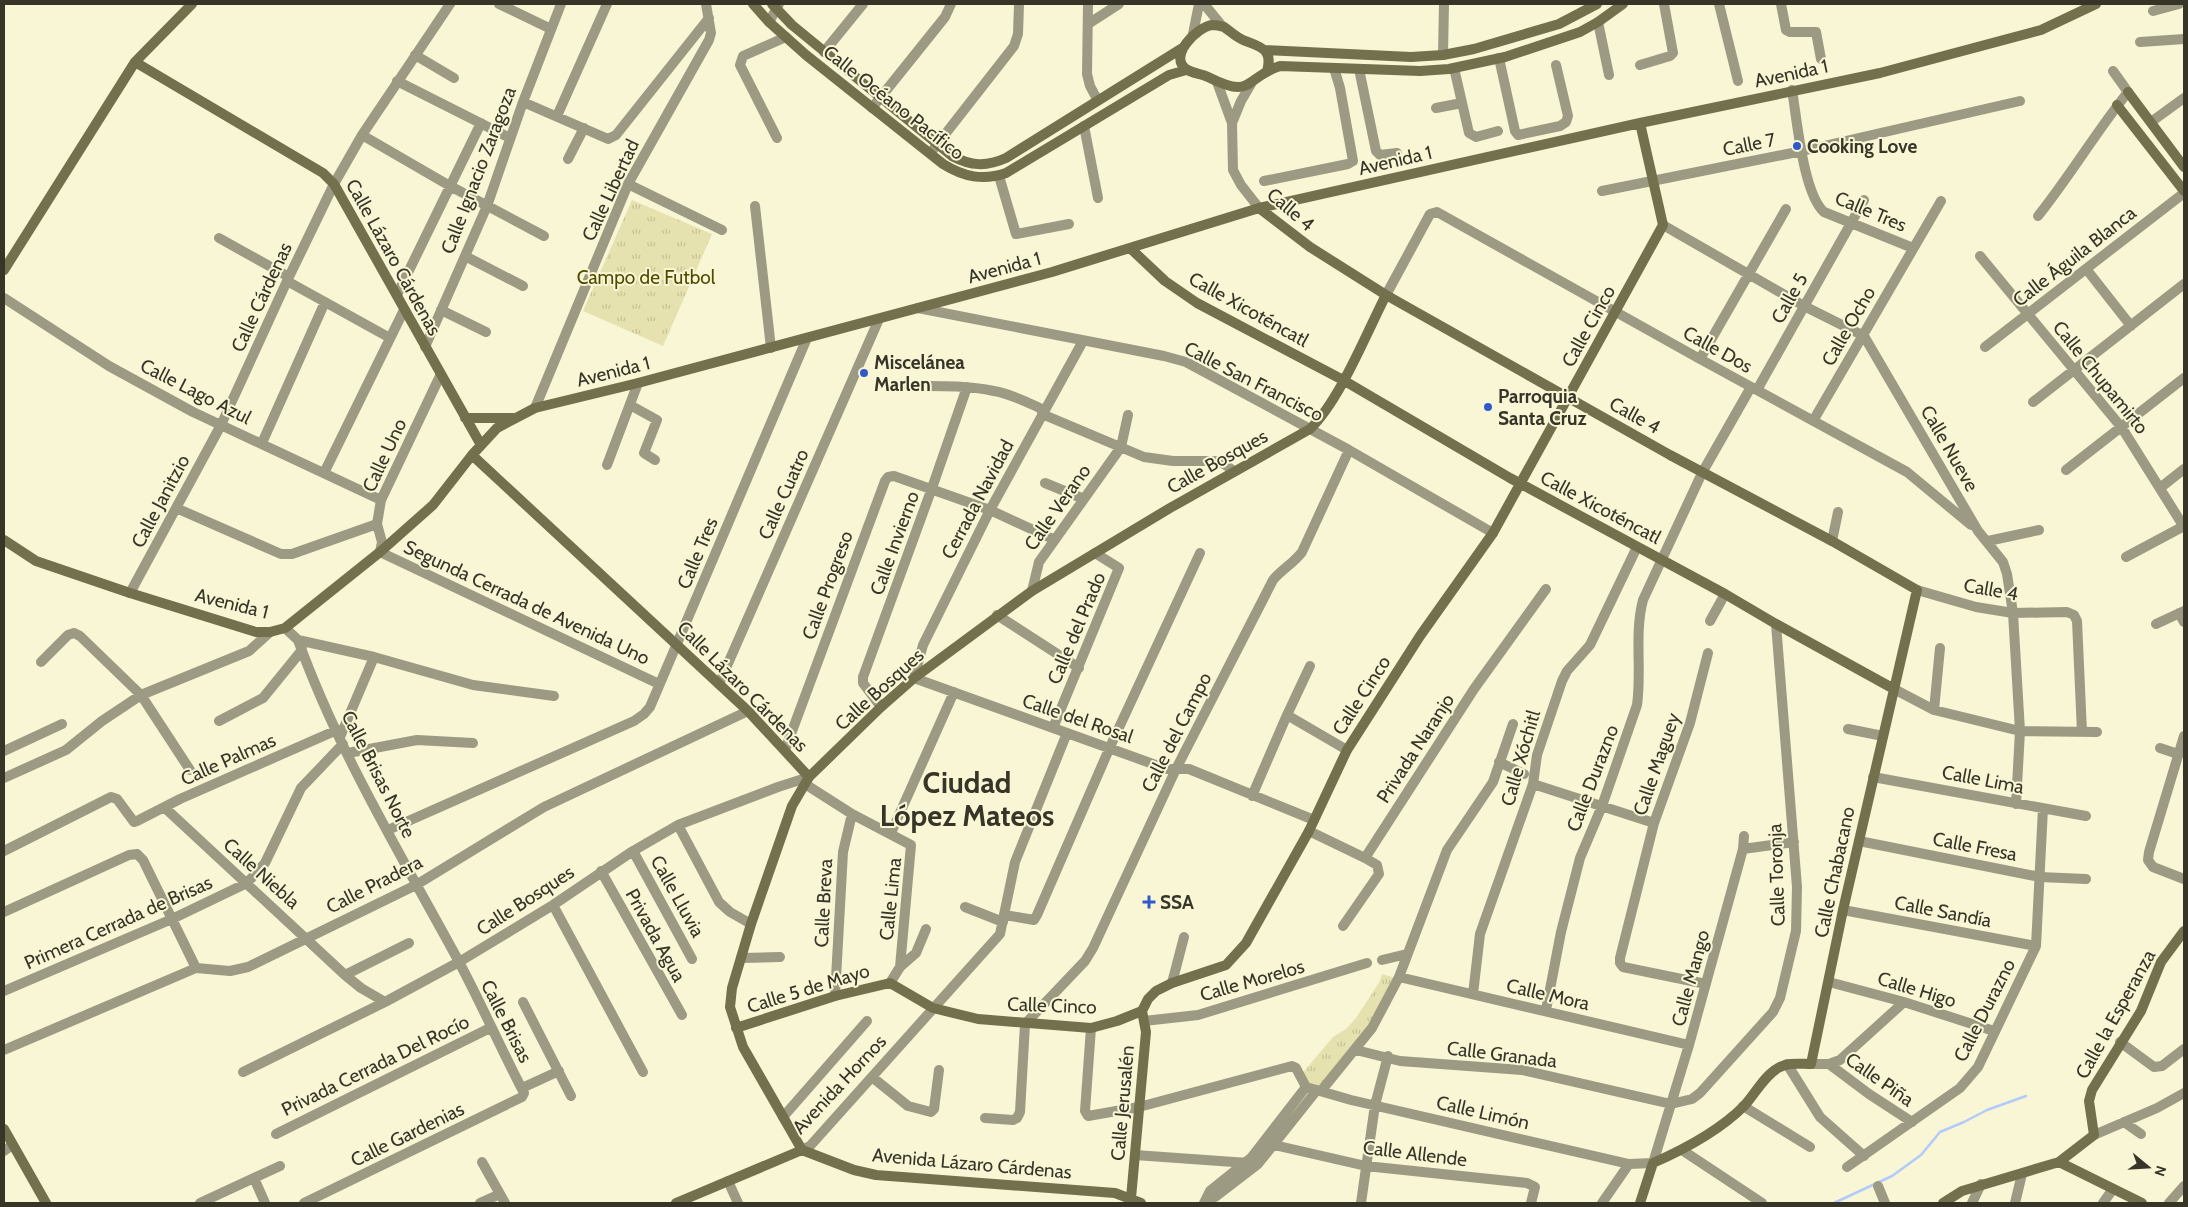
<svg xmlns="http://www.w3.org/2000/svg" width="2188" height="1207" font-family="Cabin,sans-serif">
  <style>
    .grass { fill: url(#grass-tufts) }
    .lines { fill: none; stroke-linecap: round; stroke-linejoin: round }
    .stream { stroke: #b2cafc; stroke-width: 2.5 }
    .street { stroke: #9c9a83; stroke-width: 10 }
    .secondary { stroke: #73704d; stroke-width: 10 }
    .poi-dot { fill: #3059c9; stroke: #f8f6d4; stroke-width: 2 }
    .labels { text-anchor: middle; stroke-width: 4; stroke-linejoin: round; paint-order: stroke }
    .street-label { font-size: 19px; fill: #363528; stroke: #f8f6d4 }
    .poi-label { font-size: 19px; font-weight: bold; fill: #363528; stroke: #f8f6d4; text-anchor: start }
    .park-label { font-size: 19px; fill: #504a01; stroke: #f8f6d4 }
    .town-label { font-size: 29px; font-weight: bold; fill: #363528; stroke: #f8f6d4 }
  </style>
  <defs>
    <pattern id="grass-tufts" width="24" height="20" patternUnits="userSpaceOnUse" patternTransform="scale(1.25)"><rect width="24" height="20" fill="#e6e2af"/><path d="M3 7l-1-3M5 7V3M7 7l1-3M15 17l-1-3M17 17v-4M19 17l1-3" fill="none" stroke="#c6c297"/></pattern>
  </defs>
  <rect width="100%" height="100%" fill="#f8f6d4"/>
  <path class="grass" d="M632 200 712 234 663 346 583 311Z
    M1382 974 1395 978 1370 1028 1320 1091 1300 1076 1333 1037 1346 1029 1356 1018 1380 981Z"/>
  <g class="lines">
    <path class="stream" d="M1834 1203 1892 1176 1921 1155 1940 1132 1964 1122 1987 1110 2026 1096"/>
    <path class="street" d="M499 4 551 29
      M1088 4 1087 74 1090 86 1097 99
      M1204 4 1222 26
      M1719 4 1738 81
      M1781 4 1786 30 1790 32H1816L1821 59
      M2153 11 2179 4
      M769 22 779 4
      M1598 22 1609 75
      M1088 24 1119 4
      M1193 34 1199 4
      M2140 42 2184 39
      M824 52 863 4
      M415 55 454 78
      M1443 55 1444 4
      M1499 58 1515 131 1518 135 1560 126 1566 122 1568 116 1556 65
      M1640 65 1670 56 1673 53 1664 4
      M1454 68 1469 133 1476 137 1498 131
      M1359 69 1376 151 1380 155 1397 153
      M397 81 510 138
      M1217 82 1232 123 1233 170 1241 185 1259 208
      M1792 90C1797 119 1803 193 1824 212L1913 248
      M523 102 608 139 616 135 709 18
      M872 108 945 17 951 4
      M1436 108 1462 103
      M557 116 607 4
      M2151 122 2184 98
      M1232 123 1241 101 1251 84
      M1084 126 1098 198
      M362 135 450 186 544 236
      M777 138 740 65 743 56 786 37
      M932 151 1014 46 1018 34 1019 4
      M568 159 584 128
      M999 176 1016 234 1069 224
      M1264 181 1348 164 1353 161 1340 88 1334 68
      M628 184 722 230
      M1602 191 1802 151 2020 101
      M755 206 771 348
      M2038 216C2070 176 2096 132 2128 92L2113 71
      M1663 225 1804 306 1864 336 1978 531 2003 562 2007 574 2013 613 2020 731 2016 804
      M219 238 289 277
      M465 256 523 286
      M1980 256 2122 428 2184 527
      M2087 270 2131 326
      M287 281 390 338
      M397 295 481 123
      M1386 295 1430 214 1437 212 1700 359 1907 472 1971 525
      M4 298 109 366 193 412 381 500
      M918 308 1164 356 1186 362 1349 450 1493 533
      M441 310 486 332
      M1083 341 990 510 923 645 914 678 1167 769H1189L1314 820
      M425 347 487 206 523 102 561 4
      M1985 347 2184 193
      M1700 359 1786 209
      M440 376 381 500 377 524 382 542 380 552 659 684
      M908 386C937 386 966 385 994 391 1012 394 1028 403 1044 410
      M1757 390 1864 200
      M2033 402 2184 284
      M630 405 657 420 644 453 655 460
      M535 408 628 184 709 40 711 33 706 4
      M1042 414 1144 457 1173 461H1215L1224 464 1234 471
      M1813 421 1941 201
      M262 443 325 302
      M607 465 638 383
      M2066 470 2184 378
      M324 473 404 310
      M1045 483 1084 499
      M2160 488 2184 469
      M176 508 281 554H292L377 524
      M1832 541 1838 512
      M1988 541 2039 530
      M2126 557 2184 526
      M1917 590 1976 607 2013 613 2067 612 2074 615 2077 621 2082 732
      M1032 591 1039 562 1121 447 1128 415
      M130 593 221 425 287 281 334 184 362 135 450 4
      M2179 613 2184 622
      M997 615 1079 668
      M1710 621 1725 594
      M2156 624 2184 611
      M285 628 298 640C338 751 402 857 458 960 481 1003 501 1049 524 1093L522 1097 304 1203
      M298 640 374 657 473 685 554 696
      M41 662 68 635 74 633 80 636 141 695 190 770
      M719 684 879 319
      M1894 689 1934 710 2020 731 2097 732
      M881 707 863 683V677L932 488 967 387
      M1934 710 1940 648
      M1287 715 1347 750
      M219 721 263 698 302 650
      M1053 728 1119 568 1095 553
      M1848 729 1883 736
      M2184 736 2149 852 2148 860 2153 867 2184 879
      M340 737 374 657
      M2160 748 2178 754
      M785 750 885 481 888 477 894 476 990 510 1055 540
      M4 751 62 724
      M348 753 417 740 473 743
      M1499 762 1524 774
      M1873 777 2086 816
      M4 778 66 750 102 721 141 695 249 651 270 632
      M805 784 852 814 911 845 900 967 890 983
      M1533 784 1654 823
      M1252 796 1287 715 1310 666
      M164 807 345 975 361 988 385 1002
      M678 825 719 902 730 912 751 924
      M388 830 634 721 644 714 650 707 807 338
      M1309 831 1365 858
      M891 833 954 692
      M1859 841 2040 877 2086 879
      M1743 849 1794 842
      M4 851 111 797 117 799 134 822 137 821 180 799 337 730
      M633 851 692 959
      M601 871 682 1015
      M553 905 643 1072
      M965 907 1003 922
      M1843 910 2036 946
      M4 912 129 855 137 854 143 860 196 968
      M1005 915 1034 920 1037 915 1110 747 1200 553
      M1343 926 1379 874 1377 865 1365 858 1474 689 1546 589
      M741 958 780 957
      M1382 960 1407 954
      M900 967 916 953 926 929
      M345 975 409 943
      M1399 977 1689 1045
      M1829 982 1904 1002 1994 1031
      M1172 983 1184 937
      M1706 984 1623 967 1620 963V958L1654 823 1690 723 1708 653
      M4 991 172 919 247 883 265 863 301 788 343 744
      M1473 994 1480 934 1533 784 1537 755 1562 681 1567 671 1590 645 1637 547
      M835 996 843 852 852 814
      M523 1002 571 1096
      M1546 1010 1561 932 1580 858 1602 806 1637 705C1642 670 1634 634 1643 600L1702 473 1751 387
      M1144 1021 1198 1015 1367 963
      M1091 1028 1085 1111 1088 1116 1139 1107 1292 1066 1296 1068 1306 1087
      M2120 1042 2154 1067 2162 1066 2184 1049
      M4 1050 196 968 230 971 248 967 416 885 544 807 748 711
      M1356 1050 1400 1061 1522 1070 1671 1104 1692 1099 1700 1093 1773 1012 1780 998 1796 931 1797 887 1776 624
      M1787 1064 1820 1117 1864 1156
      M1811 1064H1829L1840 1060 1904 1002
      M1829 1064 1869 1094 1912 1122
      M243 1072 385 1002 459 962 553 905 633 851 678 825 778 787 809 777
      M872 1077 908 1106 931 1112 934 1109 939 1070
      M1306 1087 1351 1100 1629 1164 1653 1163 1689 1045 1743 849 1744 836
      M522 1088 559 1071
      M1321 1091 1372 1028 1399 977 1447 850 1493 782 1513 724
      M1743 1106 1810 1147
      M783 1117 867 1021
      M985 1118 1013 1120 1017 1118 1020 1112 1025 1024 1085 961 1093 948 1176 769 1273 580C1282 569 1294 563 1302 552L1349 450
      M2124 1122 2141 1134
      M276 1134 490 1028
      M2094 1135 2157 1108 2184 1093
      M1274 1145 1366 1166 1527 1183 1535 1187 1531 1203
      M802 1150 810 1146 1000 934 1015 862 1067 733
      M1682 1150 1762 1203
      M4 1151 12 1145
      M1135 1155 1248 1163
      M482 1162 505 1203
      M1847 1167 1960 1088 1978 1067 2036 946 2043 808
      M254 1178 265 1203
      M728 1181 738 1203
      M1878 1186 1885 1203
      M1208 1199 1215 1197 1258 1164 1317 1090
      M200 1203 280 1166
      M480 1203 500 1194
      M1204 1203 1210 1191 1251 1158 1306 1087
      M1361 1203 1375 1105 1388 1056
      M1602 1203 1629 1164
      M1972 1203 1981 1184
      M2015 1203 2022 1174
      M2103 1203 2113 1189
      M2169 1203 2184 1186"/>
    <path class="secondary" d="M753 4 769 22 806 55 943 164C964 177 983 181 1006 173L1169 75 1186 70
      M772 4 792 25 952 156C971 166 986 167 1006 158L1184 47
      M1265 50 1411 57 1443 55 1474 49 1559 24 1597 4
      M135 62 323 173 334 184 481 445
      M1267 71C1269 64 1270 58 1266 52 1262 46 1250 43 1243 40 1236 37 1230 31 1224 27 1221 26 1216 25 1212 25 1197 27 1168 56 1186 69 1191 73 1202 74 1208 77 1254 100 1243 78 1280 66L1420 71 1449 69 1505 57 1580 32 1598 22 1623 4
      M2128 92 2184 167
      M2117 105 2184 191
      M1259 208 1310 247 1386 295 1670 455 1832 541 1917 590 1843 910 1811 1064C1799 1064 1788 1062 1778 1068 1764 1076 1755 1094 1744 1106 1719 1131 1685 1149 1653 1163L1640 1203
      M1130 248 1165 281 1197 303 1343 380 1510 478 1725 594 1776 624 1894 689
      M4 270 135 62 192 4
      M465 418H513
      M472 455 748 711 809 777
      M4 540 36 561 130 593 256 632H270L285 628 380 552 433 505 472 455 497 428 535 408 638 383 1052 272 1259 208 1640 123 1880 73 2041 30 2096 4
      M736 1028 835 996 890 983 933 1008 978 1019 1091 1028 1117 1021 1142 1011 1148 999 1156 991 1172 983 1226 965 1246 943 1309 831 1347 750 1420 636 1493 533 1663 225 1640 123
      M4 1129 46 1203
      M802 1150 743 1047 730 1007 732 988 751 924 792 806 809 777 881 707 914 678 1032 591 1170 508 1310 429C1340 400 1366 334 1386 295
      M802 1150 854 1170 876 1175 1115 1193 1141 1203
      M2059 1162 2094 1135 2089 1101 2092 1090 2141 1011 2161 962 2184 931
      M1131 1198 1146 1032 1142 1011
      M676 1203 802 1150
      M1943 1203 1962 1191 2059 1162 2142 1203"/>
  </g>
  <g class="poi-dot">
    <circle cx="1797" cy="146" r="5"/>
    <circle cx="864" cy="373" r="5"/>
    <circle cx="1488" cy="407" r="5"/>
    <path d="M1146.5 894.5h5v5h5v5h-5v5h-5v-5h-5v-5h5z"/>
  </g>
  <g class="labels">
    <g class="street-label">
      <text transform="translate(1791 73) rotate(-12)" y="7">Avenida 1</text>
      <text transform="translate(894 102) rotate(38)" y="7">Calle Océano Pacífico</text>
      <text transform="translate(1749 144) rotate(-11)" y="7">Calle 7</text>
      <text transform="translate(1395 160) rotate(-13)" y="7">Avenida 1</text>
      <text transform="translate(478 170) rotate(-69)" y="7">Calle Ignacio Zaragoza</text>
      <text transform="translate(610 190) rotate(-65)" y="7">Calle Libertad</text>
      <text transform="translate(1291 209) rotate(40)" y="7">Calle 4</text>
      <text transform="translate(1871 211) rotate(23)" y="7">Calle Tres</text>
      <text transform="translate(2074 256) rotate(-38)" y="7">Calle Águila Blanca</text>
      <text transform="translate(394 257) rotate(61)" y="7">Calle Lázaro Cárdenas</text>
      <text transform="translate(1004 267) rotate(-15)" y="7">Avenida 1</text>
      <text transform="translate(261 297) rotate(-65)" y="7">Calle Cárdenas</text>
      <text transform="translate(1789 298) rotate(-61)" y="7">Calle 5</text>
      <text transform="translate(1249 309) rotate(29)" y="7">Calle Xicoténcatl</text>
      <text transform="translate(1588 326) rotate(-61)" y="7">Calle Cinco</text>
      <text transform="translate(1848 326) rotate(-60)" y="7">Calle Ocho</text>
      <text transform="translate(1718 349) rotate(29)" y="7">Calle Dos</text>
      <text transform="translate(613 371) rotate(-14)" y="7">Avenida 1</text>
      <text transform="translate(2101 377) rotate(51)" y="7">Calle Chupamirto</text>
      <text transform="translate(1254 381) rotate(27)" y="7">Calle San Francisco</text>
      <text transform="translate(196 391) rotate(27)" y="7">Calle Lago Azul</text>
      <text transform="translate(1635 415) rotate(29)" y="7">Calle 4</text>
      <text transform="translate(1950 448) rotate(60)" y="7">Calle Nueve</text>
      <text transform="translate(384 455) rotate(-65)" y="7">Calle Uno</text>
      <text transform="translate(1217 461) rotate(-29)" y="7">Calle Bosques</text>
      <text transform="translate(783 494) rotate(-66)" y="7">Calle Cuatro</text>
      <text transform="translate(977 499) rotate(-62)" y="7">Cerrada Navidad</text>
      <text transform="translate(160 501) rotate(-62)" y="7">Calle Janitzio</text>
      <text transform="translate(1057 507) rotate(-55)" y="7">Calle Verano</text>
      <text transform="translate(1601 507) rotate(28)" y="7">Calle Xicoténcatl</text>
      <text transform="translate(894 543) rotate(-70)" y="7">Calle Invierno</text>
      <text transform="translate(697 553) rotate(-67)" y="7">Calle Tres</text>
      <text transform="translate(827 585) rotate(-70)" y="7">Calle Progreso</text>
      <text transform="translate(1991 589) rotate(10)" y="7">Calle 4</text>
      <text transform="translate(527 602) rotate(25)" y="7">Segunda Cerrada de Avenida Uno</text>
      <text transform="translate(232 603) rotate(14)" y="7">Avenida 1</text>
      <text transform="translate(1076 628) rotate(-67)" y="7">Calle del Prado</text>
      <text transform="translate(743 686) rotate(45)" y="7">Calle Lázaro Cárdenas</text>
      <text transform="translate(879 689) rotate(-42)" y="7">Calle Bosques</text>
      <text transform="translate(1361 695) rotate(-57)" y="7">Calle Cinco</text>
      <text transform="translate(1078 718) rotate(19)" y="7">Calle del Rosal</text>
      <text transform="translate(1176 732) rotate(-63)" y="7">Calle del Campo</text>
      <text transform="translate(1415 748) rotate(-57)" y="7">Privada Naranjo</text>
      <text transform="translate(1520 758) rotate(-74)" y="7">Calle Xóchitl</text>
      <text transform="translate(228 759) rotate(-24)" y="7">Calle Palmas</text>
      <text transform="translate(1656 764) rotate(-71)" y="7">Calle Maguey</text>
      <text transform="translate(379 774) rotate(63)" y="7">Calle Brisas Norte</text>
      <text transform="translate(1592 778) rotate(-69)" y="7">Calle Durazno</text>
      <text transform="translate(1983 779) rotate(11)" y="7">Calle Lima</text>
      <text transform="translate(1975 846) rotate(11)" y="7">Calle Fresa</text>
      <text transform="translate(1834 872) rotate(-78)" y="7">Calle Chabacano</text>
      <text transform="translate(262 873) rotate(42)" y="7">Calle Niebla</text>
      <text transform="translate(1776 875) rotate(-92)" y="7">Calle Toronja</text>
      <text transform="translate(374 884) rotate(-27)" y="7">Calle Pradera</text>
      <text transform="translate(678 896) rotate(61)" y="7">Calle Lluvia</text>
      <text transform="translate(890 899) rotate(-84)" y="7">Calle Lima</text>
      <text transform="translate(525 900) rotate(-33)" y="7">Calle Bosques</text>
      <text transform="translate(823 903) rotate(-87)" y="7">Calle Breva</text>
      <text transform="translate(1943 911) rotate(11)" y="7">Calle Sandía</text>
      <text transform="translate(118 922) rotate(-24)" y="7">Primera Cerrada de Brisas</text>
      <text transform="translate(656 935) rotate(61)" y="7">Privada Agua</text>
      <text transform="translate(1690 978) rotate(-75)" y="7">Calle Mango</text>
      <text transform="translate(1252 980) rotate(-16)" y="7">Calle Morelos</text>
      <text transform="translate(808 988) rotate(-17)" y="7">Calle 5 de Mayo</text>
      <text transform="translate(1917 989) rotate(17)" y="7">Calle Higo</text>
      <text transform="translate(1548 994) rotate(13)" y="7">Calle Mora</text>
      <text transform="translate(1052 1005) rotate(2)" y="7">Calle Cinco</text>
      <text transform="translate(1984 1010) rotate(-63)" y="7">Calle Durazno</text>
      <text transform="translate(2115 1014) rotate(-61)" y="7">Calle la Esperanza</text>
      <text transform="translate(507 1021) rotate(63)" y="7">Calle Brisas</text>
      <text transform="translate(1502 1054) rotate(7)" y="7">Calle Granada</text>
      <text transform="translate(375 1065) rotate(-26)" y="7">Privada Cerrada Del Rocío</text>
      <text transform="translate(1880 1079) rotate(35)" y="7">Calle Piña</text>
      <text transform="translate(839 1084) rotate(-47)" y="7">Avenida Hornos</text>
      <text transform="translate(1122 1103) rotate(-85)" y="7">Calle Jerusalén</text>
      <text transform="translate(1483 1112) rotate(13)" y="7">Calle Limón</text>
      <text transform="translate(407 1134) rotate(-26)" y="7">Calle Gardenias</text>
      <text transform="translate(1415 1153) rotate(7)" y="7">Calle Allende</text>
      <text transform="translate(972 1163) rotate(5)" y="7">Avenida Lázaro Cárdenas</text>
    </g>
    <g class="poi-label">
      <text x="1807" y="153">Cooking Love</text>
      <text x="874" y="369">Miscelánea<tspan x="874" dy="22">Marlen</tspan></text>
      <text x="1498" y="403">Parroquia<tspan x="1498" dy="22">Santa Cruz</tspan></text>
      <text x="1160" y="909">SSA</text>
    </g>
    <g class="park-label">
      <text x="646" y="284">Campo de Futbol</text>
    </g>
    <g class="town-label">
      <text x="967" y="793">Ciudad<tspan x="967" dy="33">López Mateos</tspan></text>
    </g>
  </g>
  <rect width="2188" height="1207" fill="none" stroke="#363528" stroke-width="10"/>
  <g transform="translate(2148 1167) rotate(108)" stroke="#f8f6d4" stroke-width="4" paint-order="stroke">
  <path d="M0-4L9 19L0 12L-9 19Z" fill="#363528"/>
  <text y="-8" font-size="14" font-weight="bold" text-anchor="middle" fill="#363528">N</text>
  </g>
</svg>
